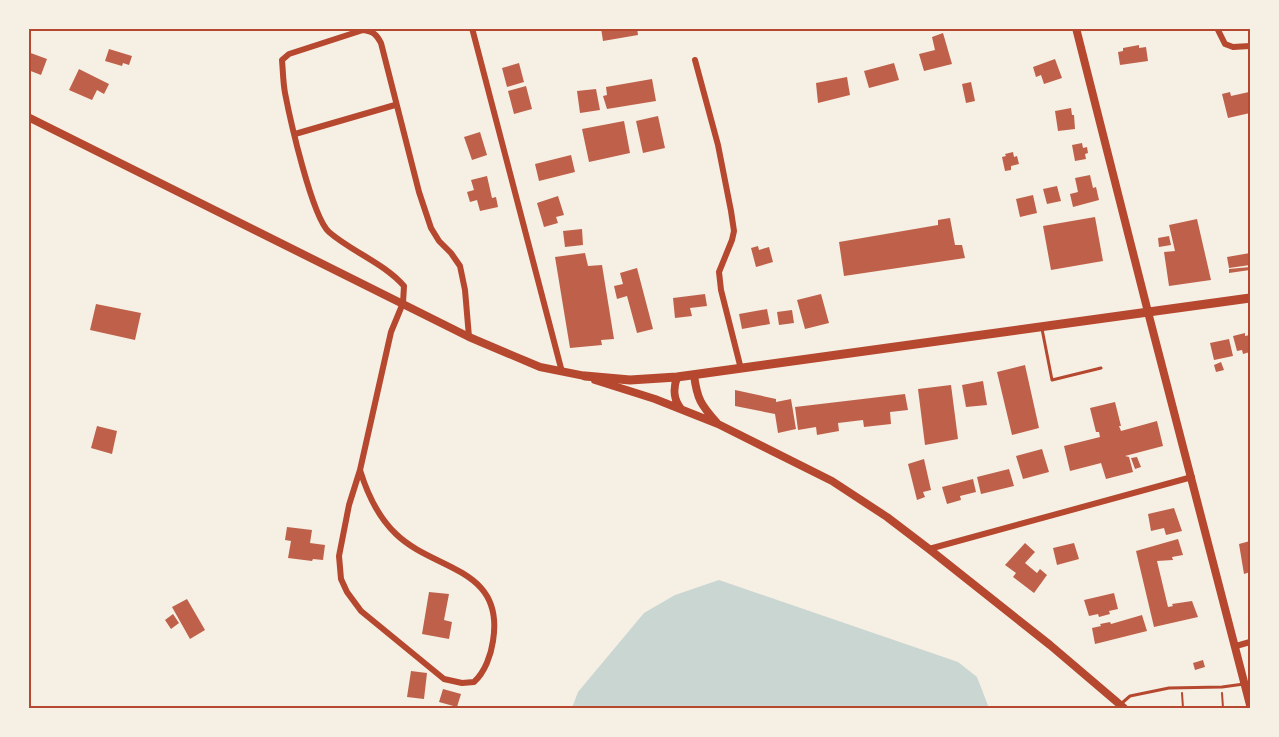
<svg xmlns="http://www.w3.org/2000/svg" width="1279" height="737" font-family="Rubik,sans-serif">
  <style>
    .water { fill: #c9d6d2 }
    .building { fill: #bf614a }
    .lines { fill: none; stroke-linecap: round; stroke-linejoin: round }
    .path { stroke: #b5482f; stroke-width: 2 }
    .service { stroke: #b5482f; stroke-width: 3 }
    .minor { stroke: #b5482f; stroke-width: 6 }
    .tertiary { stroke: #b5482f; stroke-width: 8 }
    .secondary { stroke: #b5482f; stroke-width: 8 }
    .primary { stroke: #b5482f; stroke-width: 9 }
    .neatline { fill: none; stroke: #b5482f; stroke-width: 2 }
  </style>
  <rect width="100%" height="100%" fill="#f6efe4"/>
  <path class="water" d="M719 580 958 662 977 677 989 708H572L578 692 644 613 675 595Z"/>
  <path class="building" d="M601 28H637L638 35 603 41Z
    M943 33 952 64 924 71 919 54 935 50 932 37Z
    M1139 45V48L1146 47 1148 61 1120 65 1118 52 1123 51V48Z
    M109 49 132 56 129 65 123 63 122 66 105 61Z
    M28 52 47 59 41 75 28 70Z
    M1055 59 1062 78 1044 84 1041 75 1036 77 1033 67Z
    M519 63 524 82 507 87 502 68Z
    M894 63 899 80 869 88 864 71Z
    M79 69 109 84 104 94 97 90 92 100 69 90Z
    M847 77 850 95 818 103 816 83Z
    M652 79 656 101 607 109 603 96 607 95 606 87Z
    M971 82 975 101 966 103 962 84Z
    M526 86 532 109 514 114 508 91Z
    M596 89 600 110 580 113 577 91Z
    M1230 92 1231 96 1249 92 1250 113 1228 118 1222 94Z
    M1071 108 1072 115H1074L1075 129 1058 131 1055 111Z
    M658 116 665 148 643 153 636 121Z
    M624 121 630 153 589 162 582 129Z
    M480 132 487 155 472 160 464 137Z
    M1082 143 1083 148 1087 147 1088 153 1085 154 1086 159 1075 161 1072 145Z
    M1013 152 1014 157 1017 156 1019 164 1011 166V170L1005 171 1002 157 1006 156 1005 154Z
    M571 155 575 172 539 181 535 164Z
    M1090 175 1093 188 1096 187 1099 200 1073 207 1070 194 1078 192 1075 178Z
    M487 176 492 198 496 197 498 207 480 211 477 200 470 202 467 192 474 190 471 180Z
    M1057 186 1061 201 1047 204 1043 189Z
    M1033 195 1037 213 1020 217 1016 199Z
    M558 196 564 215 556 217 558 223 544 227 537 203Z
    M1095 217 1103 261 1051 270 1043 226Z
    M950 218 955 245H962L965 258 844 276 839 242 938 225V220Z
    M1197 219 1211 280 1169 286 1164 252 1175 251 1169 225Z
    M582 229 583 245 565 247 563 231Z
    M1169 236 1171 245 1159 247 1158 238Z
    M758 246 759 250 769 247 773 262 756 267 751 248Z
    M585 253 588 266 602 265 614 339 601 340 602 345 570 348 555 257Z
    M1250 253V265L1229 268 1227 257Z
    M1250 267V270L1229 273V269Z
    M637 268 653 329 637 333 627 296 617 299 614 286 623 284 620 273Z
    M705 294 707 306 690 308 692 316 675 318 673 298Z
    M821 294 829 323 805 329 797 300Z
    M96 304 141 313 135 340 90 330Z
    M767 309 770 324 742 329 739 314Z
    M792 310 794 323 779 325 777 312Z
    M1245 333V336L1250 335V352L1243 354 1242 350 1237 351 1233 336Z
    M1229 339 1233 356 1214 360 1210 343Z
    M1221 362 1224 370 1216 372 1214 365Z
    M1025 365 1039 428 1012 435 997 372Z
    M983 381 987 405 966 407 962 385Z
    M951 385 958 439 925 445 918 389Z
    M735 390 776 399V402L791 399 796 429 778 433 775 414 735 406Z
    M905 394 908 410 890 412 891 424 864 427 863 420 838 423 839 431 817 435 816 427 798 430 795 407Z
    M1115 402 1121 426H1119L1121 431 1157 421 1163 446 1125 456 1129 457 1133 472 1106 479 1101 463 1070 471 1064 446 1100 437 1099 432H1096L1090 408Z
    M97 426 117 431 112 454 91 448Z
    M1042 449 1049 472 1023 479 1016 456Z
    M1137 457 1141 467 1135 469 1131 458Z
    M924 459 931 490 923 492 925 497 917 500 908 464Z
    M1009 469 1014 486 981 494 977 477Z
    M973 479 976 492 960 496 961 500 947 504 942 487Z
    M1174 508 1182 531 1166 535 1164 528 1151 531 1148 514Z
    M287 527 312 530 310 543 325 545 323 560 313 559 312 561 288 558 291 541 285 540Z
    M1178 539 1183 555 1172 557 1173 560 1157 561 1168 607 1173 606 1172 604 1192 601 1198 617 1154 627 1136 551Z
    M1250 541V572L1244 574 1239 544Z
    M1025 543 1035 552 1025 563 1037 573 1040 569 1047 575 1034 593 1013 577 1016 573 1005 565Z
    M1074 543 1079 559 1057 565 1053 548Z
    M429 592 449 594 444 620 452 622 449 639 422 634Z
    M1114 593 1118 609 1109 611 1110 614 1099 617 1098 614 1089 616 1084 600Z
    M187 599 205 630 190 639 172 607Z
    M173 614 179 623 171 629 165 620Z
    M1142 615 1147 631 1095 644 1092 628 1101 626 1100 624 1110 622 1111 624Z
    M1203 660 1205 667 1195 670 1193 663Z
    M411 671 427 673 424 699 407 697Z
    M443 689 461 694 457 707 439 702Z"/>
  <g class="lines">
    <path class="path" d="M1182 693 1183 708
      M1222 693 1223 708"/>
    <path class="service" d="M1042 329 1052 380 1101 368
      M1122 703 1130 696 1169 688 1222 687 1244 684"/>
    <path class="minor" d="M472 28 562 372
      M1217 28 1225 44 1233 47 1250 46
      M695 60 718 145 731 211 734 231 732 240 719 272 721 290 741 369
      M295 134 395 105
      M360 470 349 505 339 556 341 579 347 592 361 611 444 679 462 683 474 682C485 672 491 655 493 641 505 567 434 571 396 534 378 517 367 493 360 470L391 332 403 303 404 286C384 263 352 252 329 232 312 217 290 119 285 93 283 82 283 71 282 60L289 54 363 30C373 31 377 35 381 43L419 192 431 228 439 241 451 253 460 266 465 290 469 337
      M929 549 1192 477
      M1236 646 1250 642"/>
    <path class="tertiary" d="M1076 28 1148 312
      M694 375C697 399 701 405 717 423
      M677 377C673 389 673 399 681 409
      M595 380 655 399 718 424 832 481 887 517 929 549 1050 645 1124 708"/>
    <path class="secondary" d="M28 117 469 337 540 367 585 376
      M1148 312 1250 705"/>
    <path class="primary" d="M585 376 630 380 677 377 1250 298"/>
  </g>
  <rect width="1279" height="737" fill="none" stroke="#f6efe4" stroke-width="60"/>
  <rect x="30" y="30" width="1219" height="677" class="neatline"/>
</svg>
